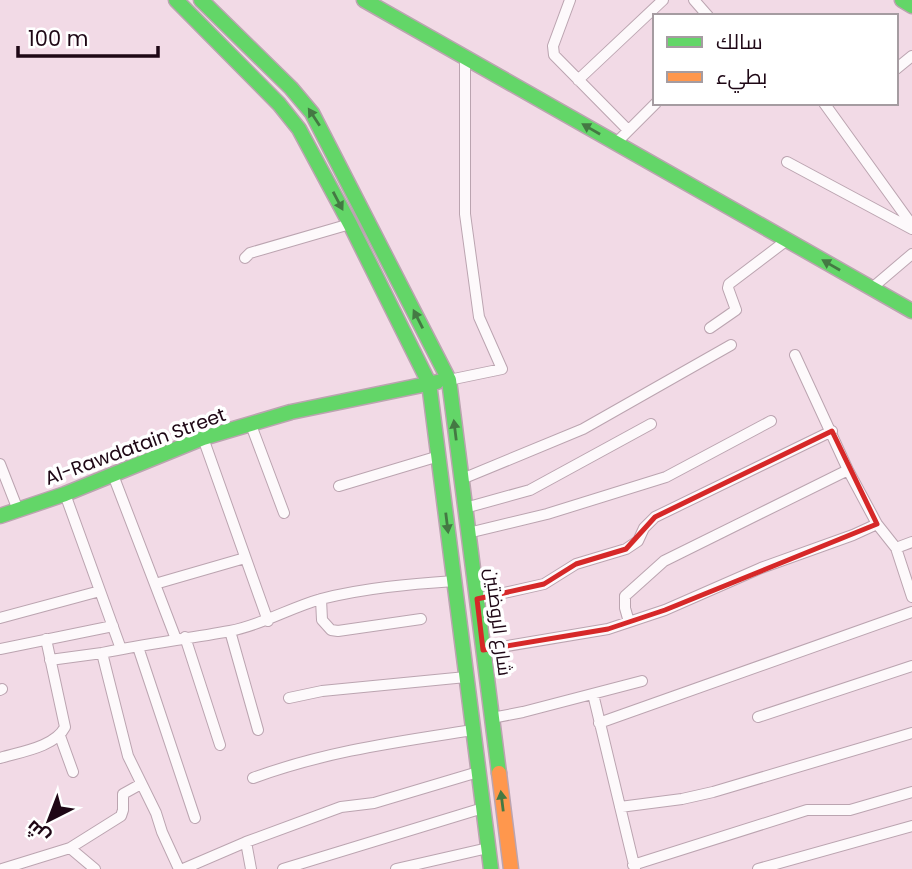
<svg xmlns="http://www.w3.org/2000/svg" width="912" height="869" font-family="Poppins,Cairo,sans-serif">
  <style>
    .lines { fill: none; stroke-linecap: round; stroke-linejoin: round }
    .street-casing { stroke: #bba4b0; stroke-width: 12 }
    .fast-casing { stroke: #bba4b0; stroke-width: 17 }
    .slow-casing { stroke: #bba4b0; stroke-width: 17 }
    .street { stroke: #fdf9fb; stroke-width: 10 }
    .fast { stroke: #63d668; stroke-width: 14 }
    .slow { stroke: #ff974d; stroke-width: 14 }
    .oneway { fill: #447943 }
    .marked { fill: none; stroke: #d62828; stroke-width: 5; stroke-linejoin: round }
    .labels { text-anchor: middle; stroke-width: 7; stroke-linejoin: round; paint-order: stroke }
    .street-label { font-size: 19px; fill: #1e0715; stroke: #fff }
  </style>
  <rect width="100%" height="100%" fill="#f2dae6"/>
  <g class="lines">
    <defs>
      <path id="street" d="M570 0 553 46 554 55 628 130
        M694 0 708 16
        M896 69 912 56
        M578 80 663 0
        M824 103 912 225
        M616 143 656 103
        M787 162 912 229
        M245 258 250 253 350 224
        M872 288 912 254
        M710 328 736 310 728 288 729 284 787 240
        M795 355 848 470 877 524 896 548 912 597
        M449 380 502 369 479 317 465 214V57
        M251 425 284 513
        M203 438 268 621
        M0 464 18 510
        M113 475 176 639
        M462 479 583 429 731 345
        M339 486 439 456
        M65 494 121 649
        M465 508 530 490 651 424
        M468 533 547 514 666 477 771 421
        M896 548 912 542
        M155 584 245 558
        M321 599 322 620 331 630 338 631 421 619
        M477 599 544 584 576 564 626 549 638 541 644 528 655 517 832 431
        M0 618 100 591
        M629 622 625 608V596L664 561 848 470
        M230 631 258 730
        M185 637 220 745
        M138 647 195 818
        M0 649 113 626
        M483 650 608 629 665 610 761 568 853 535 877 524
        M50 660 102 653
        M0 690 2 689
        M593 694 635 869
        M289 698 322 691 466 677
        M758 717 912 666
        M492 718 523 712 642 681
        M599 723 912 612
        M60 736 73 772
        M0 758C20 752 55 747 65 727L46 639
        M253 778C327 751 397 742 473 730
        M620 807 682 799 713 792 912 733
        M246 842 251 869
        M633 865 807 810H850L912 792
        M2 869 70 848
        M95 869 70 848 121 816 123 810V794L141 784
        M179 869 162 832 156 813 128 756 102 653C144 644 187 639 230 631 262 625 289 608 321 599 364 588 410 584 454 581
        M183 869 246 842 341 807 374 803 478 772
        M283 869 483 808
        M396 869 488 848
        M758 869 912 826"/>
      <path id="fast" d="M176 0 279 104 299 129 350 224 429 383 491 869
        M201 0 291 88 312 113 449 380 499 773
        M364 0 912 311
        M902 0 912 6
        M0 516 65 494 203 438 291 412 437 382"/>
      <path id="slow" d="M499 773 511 869"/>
    </defs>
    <use href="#street" class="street-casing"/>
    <use href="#fast" class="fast-casing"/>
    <use href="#slow" class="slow-casing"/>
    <use href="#street" class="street"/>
    <use href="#fast" class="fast"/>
    <use href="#slow" class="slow"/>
  </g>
  <defs><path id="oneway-solid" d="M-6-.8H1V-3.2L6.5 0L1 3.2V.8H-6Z" transform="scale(1.75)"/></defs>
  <g class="oneway">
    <use href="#oneway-solid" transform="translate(314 117) rotate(-123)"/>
    <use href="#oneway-solid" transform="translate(591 129) rotate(-150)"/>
    <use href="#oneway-solid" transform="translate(338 201) rotate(62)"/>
    <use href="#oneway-solid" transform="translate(831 265) rotate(-150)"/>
    <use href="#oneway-solid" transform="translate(418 319) rotate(-117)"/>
    <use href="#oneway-solid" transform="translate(455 430) rotate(-97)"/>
    <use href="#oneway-solid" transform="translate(447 523) rotate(83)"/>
    <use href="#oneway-solid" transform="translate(502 801) rotate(-97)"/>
  </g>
  <path class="marked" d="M832 431 877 524 665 610 608 629 483 650 477 599 544 584 576 564 626 549 655 517Z"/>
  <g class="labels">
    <g class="street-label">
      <text transform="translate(135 446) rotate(-20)" y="7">Al-Rawdatain Street</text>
      <text transform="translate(499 622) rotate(83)" y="7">شارع الروضتين</text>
    </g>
  </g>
  <rect x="653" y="14" width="245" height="91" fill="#ffffff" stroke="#a59ca1" stroke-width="2"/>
  <rect x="667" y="37" width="35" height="10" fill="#63d668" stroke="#a59ca1" stroke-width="2"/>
  <text x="716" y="49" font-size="21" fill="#1e0715">سالك</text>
  <rect x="667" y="72" width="35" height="10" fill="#ff974d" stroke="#a59ca1" stroke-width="2"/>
  <text x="716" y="84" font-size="21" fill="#1e0715">بطيء</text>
  <g transform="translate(49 820) rotate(222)" stroke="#ffffff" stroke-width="5" paint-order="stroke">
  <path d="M0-5L12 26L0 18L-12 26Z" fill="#1e0715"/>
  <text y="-10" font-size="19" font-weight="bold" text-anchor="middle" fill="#1e0715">ش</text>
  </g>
  <path d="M18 46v10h140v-10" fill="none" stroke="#1e0715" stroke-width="3.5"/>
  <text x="28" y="46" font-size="21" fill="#1e0715" stroke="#ffffff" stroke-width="5" paint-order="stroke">100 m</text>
</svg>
